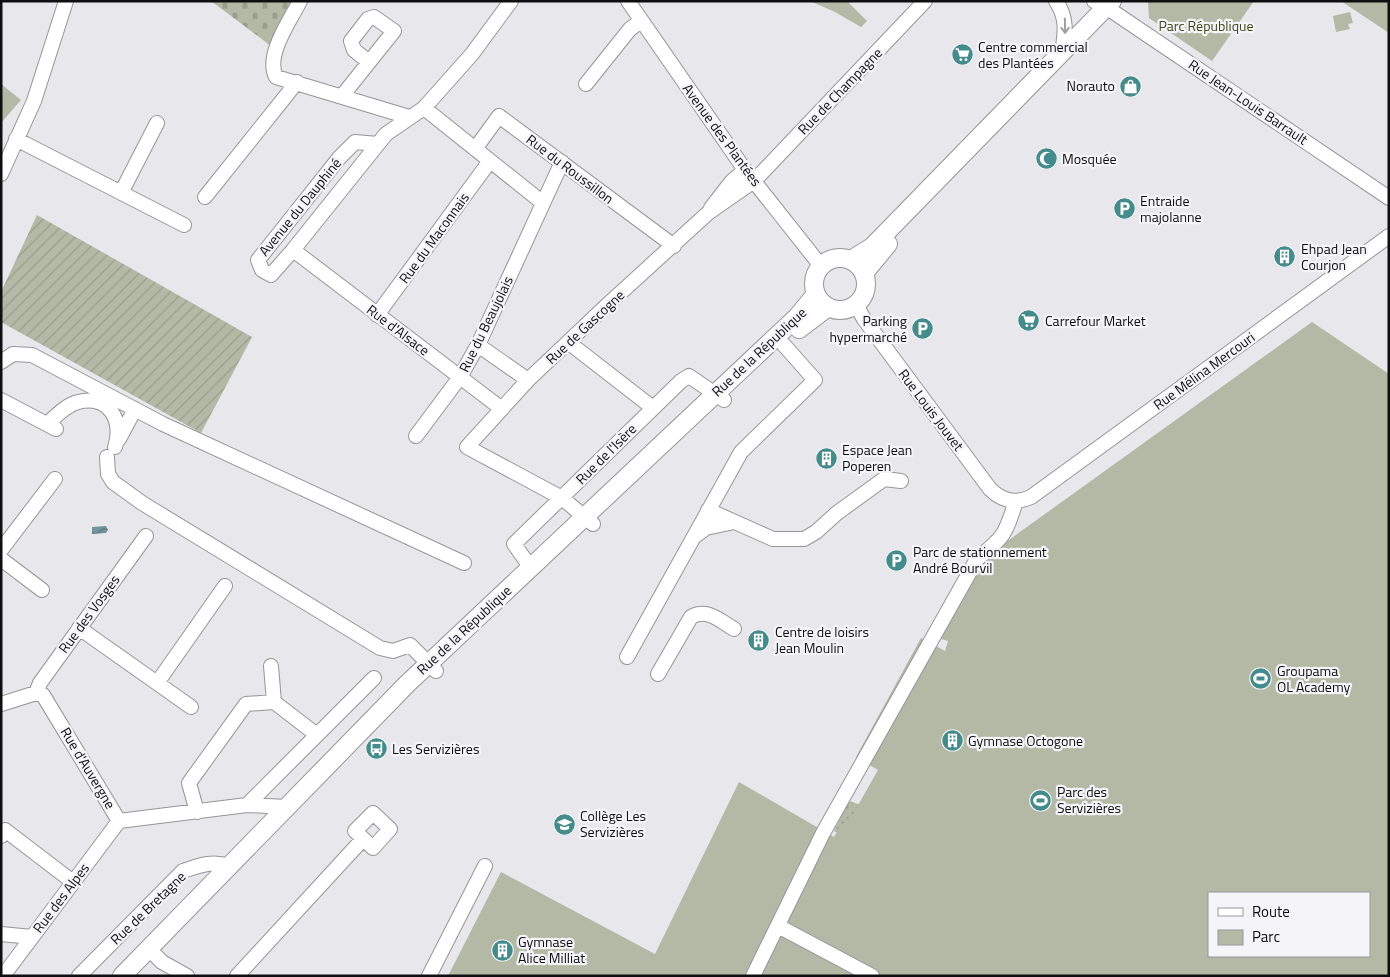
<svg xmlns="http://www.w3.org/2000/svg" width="1390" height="977" font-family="'Titillium Web',sans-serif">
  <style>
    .grass { fill: url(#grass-dots) }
    .cemetery { fill: url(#cemetery-stones) }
    .park { fill: #b4b9a5; fill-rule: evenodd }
    .garden { fill: url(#garden-furrows) }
    .water { fill: url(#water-waves) }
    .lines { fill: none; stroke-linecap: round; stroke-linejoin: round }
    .minor-casing { stroke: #95959a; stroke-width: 16 }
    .major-casing { stroke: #95959a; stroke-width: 20 }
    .minor { stroke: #fff; stroke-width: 14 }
    .major { stroke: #fff; stroke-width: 18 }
    .oneway { stroke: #9f9fa0 }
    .labels { text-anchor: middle; stroke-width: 4.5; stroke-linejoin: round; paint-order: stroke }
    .park-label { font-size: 14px; fill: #404818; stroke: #f4f4f9 }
    .poi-label { font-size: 14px; fill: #0f0f11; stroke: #f4f4f9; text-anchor: start }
    .street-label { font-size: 14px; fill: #0f0f11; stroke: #f4f4f9 }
  </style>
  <defs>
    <pattern id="grass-dots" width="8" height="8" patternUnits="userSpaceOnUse" patternTransform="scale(1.25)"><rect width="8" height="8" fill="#b4b9a5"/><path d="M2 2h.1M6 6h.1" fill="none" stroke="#9a9e8d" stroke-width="1.8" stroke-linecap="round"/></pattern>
    <pattern id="cemetery-stones" width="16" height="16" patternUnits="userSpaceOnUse" patternTransform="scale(1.25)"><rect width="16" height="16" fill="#b4b9a5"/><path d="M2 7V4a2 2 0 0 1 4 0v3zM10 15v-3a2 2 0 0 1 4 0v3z" fill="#9a9e8d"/></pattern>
    <pattern id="garden-furrows" width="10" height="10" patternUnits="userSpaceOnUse" patternTransform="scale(1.25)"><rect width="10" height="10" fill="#b4b9a5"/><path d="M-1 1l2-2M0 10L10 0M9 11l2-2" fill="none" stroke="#9a9e8d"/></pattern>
    <pattern id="water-waves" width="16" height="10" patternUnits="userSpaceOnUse" patternTransform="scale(1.25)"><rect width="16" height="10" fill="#71959b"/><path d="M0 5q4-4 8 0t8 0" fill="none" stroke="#5b787d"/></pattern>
  </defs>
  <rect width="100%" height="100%" fill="#e7e7ec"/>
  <path class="grass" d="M846 800 858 804 868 803 843 836 834 831 842 815Z"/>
  <path class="cemetery" d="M211 1H293L271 46Z"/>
  <path class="park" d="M810 1H847L867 21 861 27 835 12Z
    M1148 1H1254L1212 61 1149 18Z
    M1341 1H1389V33Z
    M1350 12 1353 23 1348 24 1350 29 1336 32 1333 16Z
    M1 84 21 100 1 123Z
    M1312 322 1389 374V976H448L501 872 655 954 739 782 834 837 839 829 848 823 878 770 856 757 921 638 945 651 948 641 938 638 981 560ZM1209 893H1369V956H1209Z"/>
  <path class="garden" d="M37 215 252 337 201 433 1 322V292Z"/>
  <path class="water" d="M106 526 108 530 106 533 92 534V527Z"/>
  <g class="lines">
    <defs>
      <path id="minor" d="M300 1C290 21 265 55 276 77L409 117
        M628 1 745 170 821 266
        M1056 1C1068 19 1065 33 1062 54
        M1094 1 1106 7 1389 198
        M586 84 630 29 641 21
        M342 96 394 31 374 17 368 19 351 41 354 50 369 62
        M424 108 543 203
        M16 139 184 225
        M378 144 355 142 339 158 258 260 262 270 271 275 293 250 386 134 424 108 472 54 511 1
        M475 149 499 116 674 246
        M1 174 34 101 66 1
        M121 193 157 123
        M205 197 297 82
        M711 208 732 181 745 170
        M293 250 502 409
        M856 305 864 319 990 489C1002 501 1015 504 1031 497L1389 236
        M377 315 490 161
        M568 342 653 408
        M478 345 528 380
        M1 362 13 354 32 355 163 424 464 563
        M1 400 56 429
        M47 424C56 416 66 405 78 402 109 394 124 421 115 447
        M416 436 460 377 478 345 562 162
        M119 439 135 409
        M107 457 108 474 113 482 142 503 380 648 393 651 410 645 436 671
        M708 510 773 539H804L816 532 837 513 884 479 901 481
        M593 524 562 498 467 447 528 380 605 307 708 213 754 181 925 1
        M695 536 706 528 734 522
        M1 550 55 479
        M1 559 42 590
        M531 568 514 544 681 381 689 376 724 400
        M79 628 157 683 225 586
        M627 657 741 452 815 380 783 344
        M658 674 691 617C707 608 719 620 734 629
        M157 683 191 707
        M36 693 40 683 146 536
        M274 702 317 735
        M1 704 36 693 43 695 119 821 247 805 286 807
        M247 805 374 678
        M197 812 189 783 246 704 274 702 271 666
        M373 813 390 829 373 848 355 831Z
        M1 836 5 830 73 882
        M778 926 872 976
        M1 934 32 937
        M148 948 162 962 187 976
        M3 976 119 821
        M79 976 183 871C198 866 212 860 228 866
        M237 976 363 839
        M429 976 485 866
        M753 976 823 833 977 559C1005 536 1005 535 1016 501"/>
      <path id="major" d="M814 284a26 26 0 1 1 52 0a26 26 0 1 1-52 0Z
        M851 260 872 247 1112 1
        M864 273 888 244
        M799 329 828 307
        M122 976 407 684 797 317 816 294"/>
    </defs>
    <use href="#minor" class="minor-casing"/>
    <use href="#major" class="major-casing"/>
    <use href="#minor" class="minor"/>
    <use href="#major" class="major"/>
  </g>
  <defs><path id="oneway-shaft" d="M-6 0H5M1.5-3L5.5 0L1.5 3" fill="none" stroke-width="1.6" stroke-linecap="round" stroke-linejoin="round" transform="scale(1.25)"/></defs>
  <use class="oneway" href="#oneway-shaft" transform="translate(1065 26) rotate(89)"/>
  <defs>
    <symbol id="supermarket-disc" viewBox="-11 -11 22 22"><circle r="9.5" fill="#448c8b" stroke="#f4f4f9"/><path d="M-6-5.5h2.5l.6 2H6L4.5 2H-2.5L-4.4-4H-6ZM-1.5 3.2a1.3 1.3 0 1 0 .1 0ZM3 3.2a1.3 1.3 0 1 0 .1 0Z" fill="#fff"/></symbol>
    <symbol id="shop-disc" viewBox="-11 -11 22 22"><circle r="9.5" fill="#448c8b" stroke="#f4f4f9"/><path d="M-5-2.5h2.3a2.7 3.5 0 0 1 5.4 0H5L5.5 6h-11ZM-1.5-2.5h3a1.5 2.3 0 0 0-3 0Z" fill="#fff"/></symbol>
    <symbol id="mosque-disc" viewBox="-11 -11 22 22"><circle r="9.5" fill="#448c8b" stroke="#f4f4f9"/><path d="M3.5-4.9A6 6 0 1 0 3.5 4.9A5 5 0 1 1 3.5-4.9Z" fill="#fff"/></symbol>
    <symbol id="parking-disc" viewBox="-11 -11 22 22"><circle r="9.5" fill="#448c8b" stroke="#f4f4f9"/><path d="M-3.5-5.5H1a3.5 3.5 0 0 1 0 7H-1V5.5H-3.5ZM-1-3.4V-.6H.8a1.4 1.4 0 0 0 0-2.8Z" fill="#fff"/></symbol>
    <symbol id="building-disc" viewBox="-11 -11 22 22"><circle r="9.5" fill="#448c8b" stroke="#f4f4f9"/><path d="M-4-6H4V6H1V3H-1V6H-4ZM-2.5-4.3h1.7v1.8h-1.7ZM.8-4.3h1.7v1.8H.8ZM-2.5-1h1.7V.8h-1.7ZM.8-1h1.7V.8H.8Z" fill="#fff"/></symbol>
    <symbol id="stadium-disc" viewBox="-11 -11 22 22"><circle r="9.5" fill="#448c8b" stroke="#f4f4f9"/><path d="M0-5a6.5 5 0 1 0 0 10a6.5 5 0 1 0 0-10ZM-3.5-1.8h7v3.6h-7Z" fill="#fff"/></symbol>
    <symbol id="bus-disc" viewBox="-11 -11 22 22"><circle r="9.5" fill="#448c8b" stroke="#f4f4f9"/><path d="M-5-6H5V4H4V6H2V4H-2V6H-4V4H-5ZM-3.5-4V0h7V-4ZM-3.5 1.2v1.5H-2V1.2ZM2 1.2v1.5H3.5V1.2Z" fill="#fff"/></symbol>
    <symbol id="school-disc" viewBox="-11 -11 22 22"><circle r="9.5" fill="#448c8b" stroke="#f4f4f9"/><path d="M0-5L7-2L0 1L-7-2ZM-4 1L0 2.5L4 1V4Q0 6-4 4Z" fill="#fff"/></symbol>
  </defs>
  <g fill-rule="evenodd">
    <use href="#supermarket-disc" x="950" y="42" width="25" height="25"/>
    <use href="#shop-disc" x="1118" y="74" width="25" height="25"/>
    <use href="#mosque-disc" x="1034" y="146" width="25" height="25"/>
    <use href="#parking-disc" x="1112" y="196" width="25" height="25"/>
    <use href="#building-disc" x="1272" y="244" width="25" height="25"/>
    <use href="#supermarket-disc" x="1016" y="308" width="25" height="25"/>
    <use href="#parking-disc" x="910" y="316" width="25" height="25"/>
    <use href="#building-disc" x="814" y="446" width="25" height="25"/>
    <use href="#parking-disc" x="884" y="548" width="25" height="25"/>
    <use href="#building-disc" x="746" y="628" width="25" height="25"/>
    <use href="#stadium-disc" x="1248" y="666" width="25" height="25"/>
    <use href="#building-disc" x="940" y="728" width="25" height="25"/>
    <use href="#bus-disc" x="364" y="736" width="25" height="25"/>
    <use href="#stadium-disc" x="1028" y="788" width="25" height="25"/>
    <use href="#school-disc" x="552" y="812" width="25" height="25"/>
    <use href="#building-disc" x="490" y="938" width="25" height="25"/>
  </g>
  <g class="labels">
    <g class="park-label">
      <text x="1206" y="31">Parc République</text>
    </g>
    <g class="poi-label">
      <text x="978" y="52">Centre commercial<tspan x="978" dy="16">des Plantées</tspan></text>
      <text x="1115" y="91" text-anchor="end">Norauto</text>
      <text x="1062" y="164">Mosquée</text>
      <text x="1140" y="206">Entraide<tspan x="1140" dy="16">majolanne</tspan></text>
      <text x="1301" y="254">Ehpad Jean<tspan x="1301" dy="16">Courjon</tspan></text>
      <text x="907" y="326" text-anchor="end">Parking<tspan x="907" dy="16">hypermarché</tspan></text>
      <text x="1045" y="326">Carrefour Market</text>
      <text x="842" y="455">Espace Jean<tspan x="842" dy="16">Poperen</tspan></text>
      <text x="913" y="557">Parc de stationnement<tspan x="913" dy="16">André Bourvil</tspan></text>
      <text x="775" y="637">Centre de loisirs<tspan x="775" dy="16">Jean Moulin</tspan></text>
      <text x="1277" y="676">Groupama<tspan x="1277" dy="16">OL Academy</tspan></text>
      <text x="968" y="746">Gymnase Octogone</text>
      <text x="392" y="754">Les Servizières</text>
      <text x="1057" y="797">Parc des<tspan x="1057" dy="16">Servizières</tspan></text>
      <text x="580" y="821">Collège Les<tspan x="580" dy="16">Servizières</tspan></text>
      <text x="518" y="947">Gymnase<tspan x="518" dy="16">Alice Milliat</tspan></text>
    </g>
    <g class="street-label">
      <text transform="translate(840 91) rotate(-46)" y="5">Rue de Champagne</text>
      <text transform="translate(1248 102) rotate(34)" y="5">Rue Jean-Louis Barrault</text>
      <text transform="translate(722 135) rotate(54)" y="5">Avenue des Plantées</text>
      <text transform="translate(570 169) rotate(37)" y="5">Rue du Roussillon</text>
      <text transform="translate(300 207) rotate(-51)" y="5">Avenue du Dauphiné</text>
      <text transform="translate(434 238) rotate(-54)" y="5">Rue du Maconnais</text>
      <text transform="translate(486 324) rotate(-64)" y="5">Rue du Beaujolais</text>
      <text transform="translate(585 327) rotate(-43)" y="5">Rue de Gascogne</text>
      <text transform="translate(398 330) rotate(37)" y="5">Rue d'Alsace</text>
      <text transform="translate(759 352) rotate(-43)" y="5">Rue de la République</text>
      <text transform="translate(1204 371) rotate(-36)" y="5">Rue Mélina Mercouri</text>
      <text transform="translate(931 410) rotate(53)" y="5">Rue Louis Jouvet</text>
      <text transform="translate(606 454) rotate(-45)" y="5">Rue de l'Isère</text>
      <text transform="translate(89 614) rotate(-54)" y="5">Rue des Vosges</text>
      <text transform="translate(464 630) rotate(-43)" y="5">Rue de la République</text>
      <text transform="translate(88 768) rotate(59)" y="5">Rue d'Auvergne</text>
      <text transform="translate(61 898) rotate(-53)" y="5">Rue des Alpes</text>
      <text transform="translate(148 908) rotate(-44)" y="5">Rue de Bretagne</text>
    </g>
  </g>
  <rect width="1390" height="977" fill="none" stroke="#0f0f11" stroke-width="5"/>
  <rect x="1208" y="892" width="162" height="65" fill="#f4f4f9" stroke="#98989c"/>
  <rect x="1218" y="908" width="25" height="8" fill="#ffffff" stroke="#98989c"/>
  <text x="1252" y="917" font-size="15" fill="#0f0f11">Route</text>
  <rect x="1218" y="930" width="25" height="15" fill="#b4b9a5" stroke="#98989c"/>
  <text x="1252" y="942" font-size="15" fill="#0f0f11">Parc</text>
</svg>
